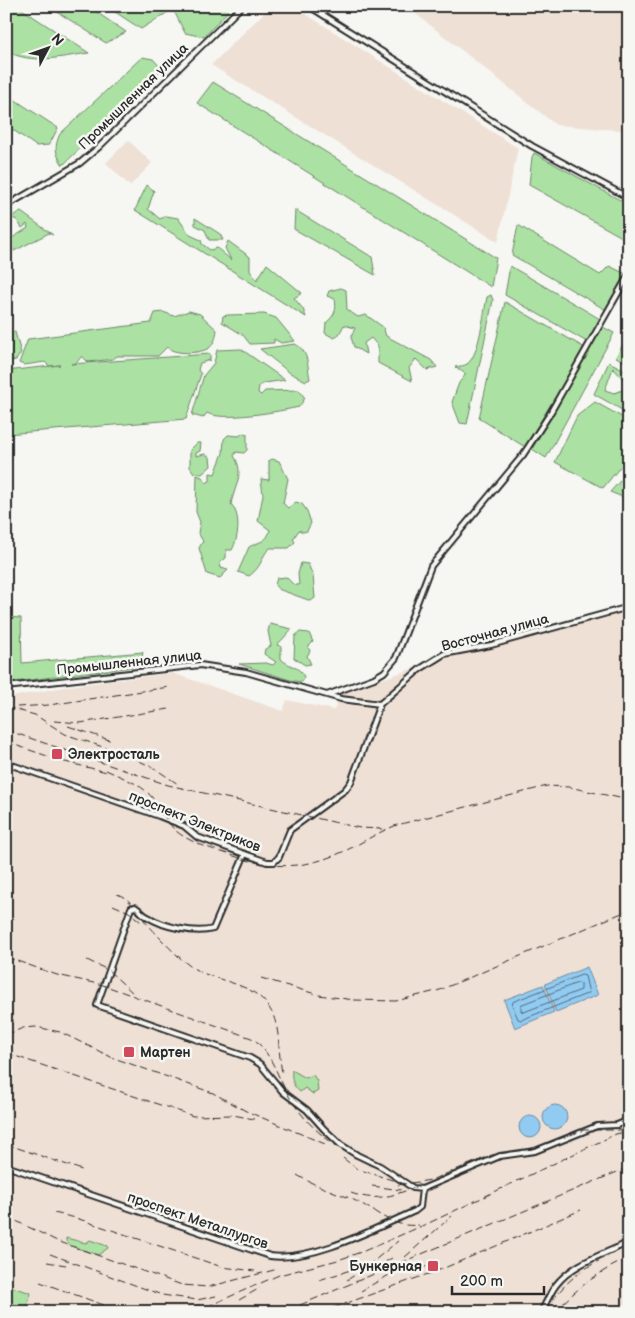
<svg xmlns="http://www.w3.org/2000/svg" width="635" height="1318" font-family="'Balsamiq Sans',sans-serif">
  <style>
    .built { fill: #efe0d5 }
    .green { fill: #ace1a4; stroke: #6c8668 }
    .water { fill: #92cbf2; stroke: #698ba2 }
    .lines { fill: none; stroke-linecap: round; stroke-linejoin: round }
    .shore { stroke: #546b7b; stroke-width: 1 }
    .minor-casing { stroke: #2b2b2b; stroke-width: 8 }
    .minor { stroke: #f6f6f2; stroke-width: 4 }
    .rail { stroke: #2b2b2b; stroke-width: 1; stroke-dasharray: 8 4; stroke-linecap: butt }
    .poi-dot { fill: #d1495b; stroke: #f6f6f2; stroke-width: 2 }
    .labels { text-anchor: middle; stroke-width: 5; stroke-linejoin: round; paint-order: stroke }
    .street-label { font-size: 14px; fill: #2b2b2b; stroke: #f6f6f2 }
    .poi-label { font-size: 14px; font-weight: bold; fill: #2b2b2b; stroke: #f6f6f2; text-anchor: start }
  </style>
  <rect width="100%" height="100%" fill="#f6f6f2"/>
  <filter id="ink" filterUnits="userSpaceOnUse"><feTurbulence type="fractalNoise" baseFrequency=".02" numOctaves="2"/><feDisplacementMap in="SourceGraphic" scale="10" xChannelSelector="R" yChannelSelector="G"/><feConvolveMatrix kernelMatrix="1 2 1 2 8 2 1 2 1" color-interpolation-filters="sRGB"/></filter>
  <g filter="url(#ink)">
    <path class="built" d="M271 6H293L518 148 498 242 211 65Z
      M414 6H629V131L556 125 411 10Z
      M128 140 152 163 130 186 106 163Z
      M629 604V1312H25L29 1298 6 1291V698L69 686 172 673 283 711 287 700 334 710 342 693 417 667 444 650 490 641Z"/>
    <path class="green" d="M6 6H17L89 53C60 57 33 65 6 51Z
      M48 6H87L126 32 106 43Z
      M106 6H223L228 11 204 37 185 33 173 9 141 29Z
      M142 57 153 59 162 69 63 165C55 153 54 147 60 134Z
      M213 82 496 258 491 287 197 103Z
      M6 94 58 128 49 145 36 146 6 125Z
      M534 153 629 205V241L529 185 532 157Z
      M147 185 154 191 148 209 160 219 166 216 178 218 190 235 201 240 202 244 210 250 217 248 231 260 225 248 228 241 250 257V271L257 280 267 264 302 293 294 298 303 309 306 317 135 210Z
      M295 210 372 257 375 275 294 229Z
      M21 212 53 235 49 233 14 251 9 240 28 228 27 224 22 228 17 220 10 217Z
      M195 218 220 234 223 240H209L205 230 195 225Z
      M518 225 600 275 609 266 626 274 606 310 512 255Z
      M510 266 600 319 587 342 505 295Z
      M341 288 346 290 347 310 358 317 366 315 383 327 386 336 431 360 437 367 427 370 416 359 409 368 412 381 378 363V346L371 338 364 343 366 354 354 347 351 337 355 328 344 325 338 336 334 338 325 333 326 323C335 315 337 310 335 299L327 296 329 291Z
      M491 295 493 300 467 424 460 423 452 402 459 383 466 374 455 367C458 367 464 366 467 364 479 357 484 311 487 297Z
      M505 302 585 348 525 447 479 418Z
      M189 311 200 314 217 330C216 336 215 344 209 348 200 354 174 355 167 347L158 356H117L113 359 88 362 82 356 76 363 71 364 210 354V360L200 363 198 370 201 374 186 419 6 434V371L60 365 49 366 45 362 24 365 19 363 28 339 151 323 155 313 163 312 174 316Z
      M264 314 276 318 295 341 281 343 274 339V343L250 344 243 335 222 322 223 316 228 315Z
      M603 327 614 333 546 458 532 449Z
      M6 331 15 332 21 353 16 360 6 362Z
      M629 334V364L616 357Z
      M295 344C309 351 307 365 310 379L306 381 290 373 260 349Z
      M241 349 285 380 265 383 259 386 258 393 261 395 265 391 299 390 305 398 299 407C281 411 222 422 207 413L203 418 192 415 204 375 214 363 217 350Z
      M609 362 629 372V382L627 383 613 368 605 390 614 393 623 390 629 397V414L594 394Z
      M595 402 629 421V456L603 488 555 462 577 416Z
      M243 433 247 434V450L244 453 236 452 234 456C245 473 235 485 231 504 241 515 239 537 232 550H226V558L220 562 221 568 228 570 220 578 207 574 199 548 203 541 198 533 200 522 196 512 197 475 202 477 206 483 210 481V473L215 474 223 453 224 439 228 435 239 436Z
      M197 443H201L200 451 196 453V456L205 454 210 457 211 466 202 474 194 473 190 467V450Z
      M272 459 279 461 288 479 283 503 288 508 296 502 302 504 307 511 311 523 307 531 303 532 299 530 293 539 295 542 289 548H270C260 557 264 565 249 576L238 572 249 547C259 541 267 543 270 530L258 521 263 495 261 479 269 480V461Z
      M629 471V494L625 498 610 492Z
      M301 563 308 564 313 576 315 598 311 601 278 589 275 585 277 578 286 577 294 585H299L298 574Z
      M6 617 21 618 22 663 143 652 140 666 6 683Z
      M270 624 292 629 277 645 281 646V659C289 667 300 666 304 677L301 682 290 680 239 664 266 663 273 665 276 662 264 654 265 649 271 646 268 631Z
      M300 632 309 633 313 642 308 647 310 651 307 656 311 664 305 665 294 658 295 636Z
      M292 1070 306 1078 313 1075 317 1081 318 1091 313 1094 305 1088 300 1092C293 1086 291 1080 292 1070Z
      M66 1238 86 1243 90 1240 107 1246 108 1248 98 1255 71 1246 66 1241Z
      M6 1285 31 1293 25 1312H11L14 1304 6 1299Z"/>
    <path class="water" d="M587 967 598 995 556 1012 545 984Z
      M543 985 554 1012 515 1028 504 1000Z
      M543 1117a12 12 0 1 1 24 0a12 12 0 1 1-24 0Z
      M519 1127a11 11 0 1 1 22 0a11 11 0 1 1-22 0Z"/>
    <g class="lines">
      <path class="shore" d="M582 975 585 976 589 993 521 1020 518 1019 512 1005 513 1002Z
        M578 983 581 984V990L524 1012 521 1011V1005Z"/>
      <defs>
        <path id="minor" d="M309 6 532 146 629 198
          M6 206 80 163 99 147 242 6
          M6 687 200 665 246 672 341 699 380 704
          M327 695 374 678 384 672 396 658 431 566 523 455 549 415 629 274
          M380 704 420 669 444 654 491 645 629 607
          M6 763 159 816 184 826 197 837 267 862H274L279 857 290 830 345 790 351 782 380 704
          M245 854 213 929C195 934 164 927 148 917 143 915 140 910 135 907L131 908 97 1005 250 1058 260 1064 283 1092 307 1110 324 1129 341 1145 357 1155 380 1166 413 1188 422 1189 500 1156 535 1151 597 1126 617 1125 629 1120
          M6 1166 270 1256C312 1262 376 1228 415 1211L420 1207 422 1189
          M541 1312C546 1303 550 1293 556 1285 574 1262 604 1255 629 1242"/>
      </defs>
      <use href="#minor" class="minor-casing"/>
      <use href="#minor" class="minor"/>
      <path class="rail" d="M6 707 35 715 65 734 129 756 154 768 178 784
        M17 707 49 705 169 687
        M54 721 80 723 169 709
        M68 726 112 741
        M6 730 168 785 360 828 382 829
        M6 742 65 762 107 772
        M106 770C123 778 143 784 154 800 162 810 166 822 176 831 191 843 209 848 228 854 275 871 307 870 353 847 368 839 381 831 397 825L547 786 569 787 629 800
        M6 779H8
        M117 894C131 899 135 909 144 920 157 935 174 954 190 966 214 983 250 980 268 1006 282 1026 277 1049 282 1072
        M113 905 129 912 141 922
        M6 957 57 975 103 985 254 1039C274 1057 277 1077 290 1098 312 1134 346 1155 384 1171
        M87 960 108 970 133 993
        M261 978 319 995 354 1000 396 1001 440 990 629 910
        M6 1035 23 1028 36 1027 60 1032 111 1057 213 1093 246 1111 325 1144
        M6 1053 193 1116 233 1115 254 1119
        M6 1144 82 1170
        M343 1158 357 1169 405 1184
        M297 1175C316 1187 338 1192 358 1202 380 1213 392 1228 419 1225
        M398 1185 431 1180 492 1155 532 1149 584 1130H623
        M372 1186 401 1190
        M351 1193C376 1202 392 1196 416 1187
        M54 1213 76 1218 222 1267 255 1271
        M6 1216 57 1241 182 1285 208 1287 278 1269
        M50 1254 162 1295 197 1300 216 1296
        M405 1257 452 1216
        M47 1262 66 1265
        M375 1268 392 1258
        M419 1270 439 1260
        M319 1280 360 1267
        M347 1280 363 1270 398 1241
        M40 1282 123 1312
        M361 1291 389 1275
        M239 1300 260 1288
        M183 1312 200 1305
        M195 1312 279 1275 338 1260 364 1251 431 1222 616 1134 629 1131
        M264 1312 284 1306
        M277 1312 293 1308 629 1167
        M306 1312 317 1308
        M322 1312 442 1269 581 1210
        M546 1312C566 1274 593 1264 629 1245
        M555 1312C575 1289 601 1270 629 1258"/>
    </g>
  </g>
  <g class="poi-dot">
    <rect x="51" y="748" width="12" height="12" rx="2.5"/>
    <rect x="123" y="1046" width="12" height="12" rx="2.5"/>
    <rect x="427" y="1260" width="12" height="12" rx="2.5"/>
  </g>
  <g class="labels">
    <g class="street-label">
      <text transform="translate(133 96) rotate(-44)" y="5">Промышленная улица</text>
      <text transform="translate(495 632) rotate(-15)" y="5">Восточная улица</text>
      <text transform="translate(129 662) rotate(-6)" y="5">Промышленная улица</text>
      <text transform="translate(195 821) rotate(22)" y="5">проспект Электриков</text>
      <text transform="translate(198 1220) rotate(19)" y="5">проспект Металлургов</text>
    </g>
    <g class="poi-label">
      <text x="68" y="759">Электросталь</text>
      <text x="140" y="1057">Мартен</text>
      <text x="422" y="1271" text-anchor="end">Бункерная</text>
    </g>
  </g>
  <rect width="635" height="1318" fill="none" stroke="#f6f6f2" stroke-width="25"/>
  <rect x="12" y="12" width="610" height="1293" fill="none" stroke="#2b2b2b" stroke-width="2" filter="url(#ink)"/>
  <g transform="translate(48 48) rotate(49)" stroke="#f6f6f2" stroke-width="4" paint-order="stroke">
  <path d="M0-4L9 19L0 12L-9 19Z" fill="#2b2b2b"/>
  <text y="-8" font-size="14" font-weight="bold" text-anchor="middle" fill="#2b2b2b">N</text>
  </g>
  <path d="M452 1286v8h92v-8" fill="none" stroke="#2b2b2b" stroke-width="2.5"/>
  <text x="460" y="1286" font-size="15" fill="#2b2b2b" stroke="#f6f6f2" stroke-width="4" paint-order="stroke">200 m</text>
</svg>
